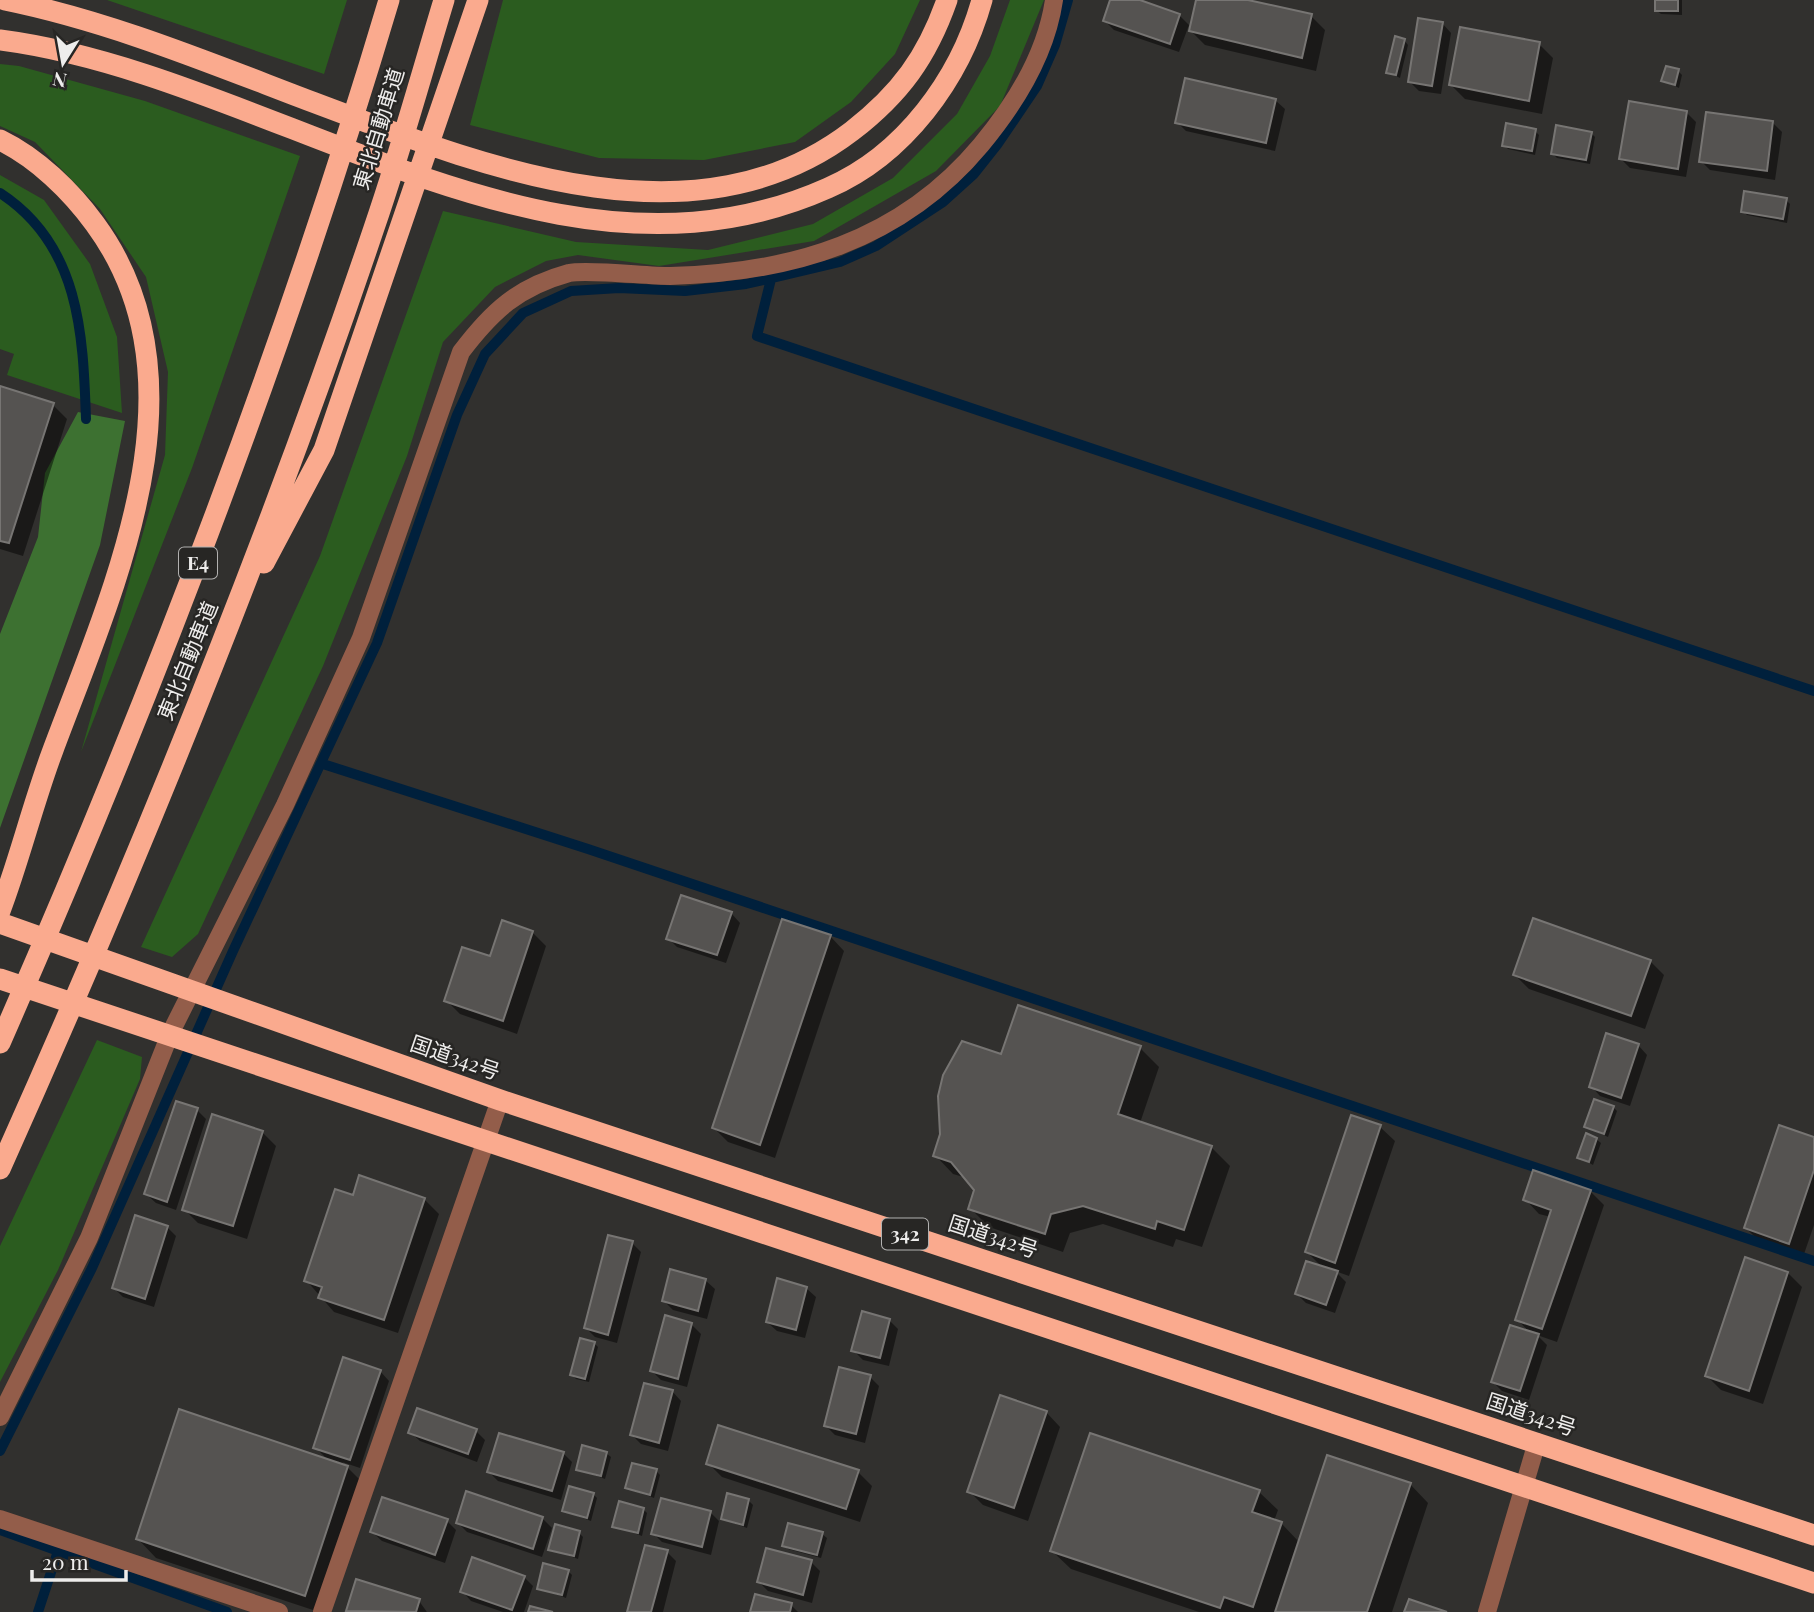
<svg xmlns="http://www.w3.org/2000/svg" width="1814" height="1612" font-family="'Playfair Display','Noto Sans JP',serif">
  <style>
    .green { fill: #2b5c1f }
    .forest { fill: #3d7131 }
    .shadow { fill: #0007 }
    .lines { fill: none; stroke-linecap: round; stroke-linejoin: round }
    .stream { stroke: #00203c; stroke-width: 10 }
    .building { fill: #555351; stroke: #777573; stroke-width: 2 }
    .minor { stroke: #935d4a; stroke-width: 18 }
    .highway { stroke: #faaa8e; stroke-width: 21 }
    .labels { text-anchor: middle; stroke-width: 5; stroke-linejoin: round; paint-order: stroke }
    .shield { fill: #272624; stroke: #b2b1b0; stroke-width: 2 }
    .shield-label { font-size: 19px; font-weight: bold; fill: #eeedec }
    .street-label { font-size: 21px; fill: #eeedec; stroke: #272624 }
  </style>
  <rect width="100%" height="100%" fill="#31302e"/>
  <path class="green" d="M107 0H347L324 74Z
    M503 0H920L895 54 851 102 795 142 704 160 599 158 470 125Z
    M1010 0H1044L1000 106 936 171 814 241 659 266 578 255 546 261 495 287 443 342 407 456 323 666 198 934 172 957 141 947 320 556 443 211 576 242 708 250 813 224 893 178 957 114 990 56Z
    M0 64 19 66 145 101 300 156 192 468 81 752 165 455 168 372 146 277 100 209 35 142 0 126Z
    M0 175 44 200 90 264 117 337 122 413 7 375 14 354 0 349Z
    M97 1040 142 1057 140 1079 58 1270 0 1382V1246Z"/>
  <path class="forest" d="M78 412 125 421 100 545 0 828V634L38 537 45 473Z"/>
  <path class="shadow" d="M1112 0H1135L1179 15 1189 25 1179 52 1114 30 1105 21Z
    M1197 0H1240L1311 16 1325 30 1316 71 1205 45 1191 31Z
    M1657 0H1682V15L1661 14 1656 10Z
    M1442 23 1451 33 1441 94 1419 91 1409 81Z
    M1404 40 1408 45 1400 78 1388 72Z
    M1539 44 1553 58 1542 114 1465 99 1451 85Z
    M1678 71 1682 75 1679 88 1663 80Z
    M1275 100 1285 109 1275 151 1186 131 1177 122Z
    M1686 112 1696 122 1686 177 1630 168 1621 159Z
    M1773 123 1782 132 1775 180 1710 170 1701 161Z
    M1535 131 1539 135 1535 155 1508 149 1504 145Z
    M1591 133 1595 137 1590 164 1557 158 1553 154Z
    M1786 200 1790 204 1787 223 1747 215 1743 211Z
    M0 388 53 405 67 419 23 556 0 549Z
    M731 913 740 923 726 963 677 947 668 938Z
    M532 932 546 946 517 1034 460 1014 446 1000 491 959Z
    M830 936 844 951 775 1158 728 1142 714 1128Z
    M1650 961 1664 975 1645 1029 1529 989 1515 975Z
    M1638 1045 1647 1055 1630 1106 1600 1096 1591 1086Z
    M1140 1048 1159 1067 1140 1123 1211 1147 1230 1166 1202 1247 1176 1239 1173 1247 1103 1224 1070 1233 1063 1252 989 1227 970 1208 976 1190 967 1178 953 1174 935 1155 1002 1056Z
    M1613 1107 1617 1111 1608 1137 1586 1127Z
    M197 1110 206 1119 176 1210 156 1203 146 1194Z
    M1352 1117 1380 1127 1395 1141 1349 1276 1335 1271 1346 1282 1335 1313 1306 1303 1297 1294 1324 1269 1307 1252Z
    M262 1132 276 1146 247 1239 198 1223 184 1209Z
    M1596 1139 1601 1143 1593 1165 1579 1157Z
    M1814 1139V1225L1803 1257 1760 1242 1746 1228Z
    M1590 1191 1604 1205 1557 1342 1537 1335 1547 1345 1529 1400 1502 1391 1493 1382 1531 1334 1517 1319 1551 1217 1539 1214 1525 1199Z
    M354 1197 424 1199 439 1214 398 1333 334 1312 306 1280Z
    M167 1227 176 1236 154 1307 123 1297 114 1288Z
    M632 1243 641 1252 617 1343 595 1337 586 1328Z
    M1788 1273 1802 1287 1763 1404 1721 1390 1707 1376Z
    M705 1280 715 1289 707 1319 673 1310 664 1301Z
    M806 1288 816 1297 805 1338 777 1331 767 1322Z
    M889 1320 898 1329 889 1366 863 1360 853 1350Z
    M691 1324 701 1334 687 1387 661 1380 652 1371Z
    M594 1343 598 1347 589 1382 576 1379 572 1375Z
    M380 1371 389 1381 360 1468 342 1462 366 1486 319 1612 156 1558 138 1539 329 1461 315 1447Z
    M870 1377 879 1386 865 1443 835 1435 825 1425Z
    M672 1391 681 1401 668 1451 641 1444 632 1435Z
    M1046 1412 1060 1427 1028 1521 983 1505 969 1491Z
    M476 1431 485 1440 477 1462 420 1441 410 1432Z
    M563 1453 572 1462 561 1500 498 1481 489 1472Z
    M606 1453 611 1457 605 1479 578 1469Z
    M708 1463 858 1472 872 1486 860 1522 722 1477Z
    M656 1471 660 1475 654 1498 627 1488Z
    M1410 1484 1428 1503 1392 1612H1199L1071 1569 1052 1551 1259 1492 1278 1510 1274 1521 1281 1523 1300 1543Z
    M593 1494 597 1498 591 1521 564 1511Z
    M749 1501 753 1505 747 1528 722 1519Z
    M643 1509 647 1513 642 1536 614 1526Z
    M710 1512 719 1521 711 1555 662 1542 653 1533Z
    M542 1518 552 1528 542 1557 467 1532 458 1523Z
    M447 1521 456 1530 445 1563 382 1541 372 1532Z
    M579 1533 583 1537 578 1559 550 1549Z
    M822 1534 827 1538 821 1558 788 1549 784 1545Z
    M667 1552 676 1561 663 1612H629Z
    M811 1562 820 1571 812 1603 768 1591 759 1582Z
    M568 1571 572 1575 566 1598 539 1588Z
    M524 1577 533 1586 524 1612H503L471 1601 462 1591Z
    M419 1601 427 1612 348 1610Z
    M791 1605 798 1612H752Z"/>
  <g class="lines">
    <path class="stream" d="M0 193C80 245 83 334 86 419
      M771 279 757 336 1814 691
      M323 764 588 849 1814 1261
      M0 1451 92 1268 233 951 377 643 457 415 485 354 523 313 571 291 619 288 685 291 746 284 840 262 876 246 943 202 974 174 997 145 1037 86 1055 45 1068 0
      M0 1530 227 1612
      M38 1612 58 1551"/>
  </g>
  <path class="building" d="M1110 0H1140L1180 14 1170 44 1103 21Z
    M1196 0H1248L1312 14 1302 58 1189 31Z
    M1655 0H1678V11H1655Z
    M1418 18 1443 22 1432 86 1408 82Z
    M1460 27 1540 42 1529 101 1449 85Z
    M1395 36 1405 39 1396 75 1386 73Z
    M1666 66 1679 69 1675 85 1661 81Z
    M1185 78 1276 99 1266 143 1175 123Z
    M1629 101 1687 111 1678 169 1619 159Z
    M1706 112 1773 121 1767 171 1699 162Z
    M1506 123 1536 129 1532 151 1502 146Z
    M1556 125 1592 132 1586 160 1551 154Z
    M1744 191 1787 198 1783 219 1741 212Z
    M0 386 54 403 9 543 0 541Z
    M681 895 732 912 717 955 666 939Z
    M1533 918 1651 960 1631 1016 1513 975Z
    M782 919 831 935 760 1145 712 1128Z
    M502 920 533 931 503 1021 444 1001 462 947 490 956Z
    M1018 1005 1141 1046 1118 1114 1212 1146 1184 1230 1157 1221 1155 1229 1083 1206 1051 1214 1045 1234 968 1209 974 1190 951 1162 933 1156 940 1134 938 1096 943 1075 962 1041 1001 1054Z
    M1606 1033 1639 1044 1621 1098 1589 1087Z
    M1594 1099 1614 1106 1604 1134 1584 1127Z
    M176 1101 198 1108 167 1202 144 1194Z
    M212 1114 263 1131 233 1226 182 1210Z
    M1351 1115 1381 1125 1335 1263 1305 1252Z
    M1779 1125 1814 1137V1170L1789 1244 1744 1228Z
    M1586 1133 1597 1138 1589 1162 1577 1158Z
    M1533 1170 1591 1190 1542 1329 1515 1320 1551 1210 1523 1200Z
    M359 1175 425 1198 384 1320 318 1298 322 1287 304 1281 335 1189 353 1195Z
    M135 1215 168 1226 145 1299 112 1288Z
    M608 1235 633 1241 608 1335 584 1328Z
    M1745 1257 1788 1272 1749 1391 1705 1376Z
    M1306 1261 1338 1271 1326 1305 1295 1294Z
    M670 1269 706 1279 698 1311 662 1301Z
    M777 1278 807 1287 796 1330 766 1322Z
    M862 1311 890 1319 880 1358 851 1351Z
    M665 1315 692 1323 678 1379 650 1371Z
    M1510 1325 1539 1334 1520 1391 1491 1382Z
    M580 1338 595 1342 585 1379 570 1375Z
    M343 1357 381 1370 350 1460 313 1448Z
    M839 1367 871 1375 856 1434 824 1426Z
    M644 1383 673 1390 659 1443 630 1435Z
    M1000 1395 1047 1411 1014 1508 967 1492Z
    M417 1408 477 1429 468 1454 408 1433Z
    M179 1409 348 1466 305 1596 136 1539Z
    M718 1425 859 1470 846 1509 706 1464Z
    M499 1433 564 1452 552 1491 487 1472Z
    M1090 1433 1260 1490 1252 1512 1282 1522 1253 1607 1224 1597 1220 1608 1050 1551Z
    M582 1445 607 1452 601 1476 576 1470Z
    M1327 1455 1411 1483 1367 1612H1275Z
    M632 1463 657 1469 650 1495 625 1488Z
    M569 1486 594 1493 587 1518 562 1511Z
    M466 1491 543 1517 533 1549 456 1523Z
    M727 1493 749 1499 743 1525 721 1519Z
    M382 1497 448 1519 435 1555 370 1532Z
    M661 1498 711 1511 702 1547 651 1534Z
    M619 1501 644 1508 638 1533 612 1527Z
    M788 1523 823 1532 817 1555 782 1546Z
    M555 1524 580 1531 574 1556 548 1550Z
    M645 1545 668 1550 651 1612H627Z
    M766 1548 812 1560 803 1595 757 1582Z
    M472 1557 525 1576 512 1610 460 1592Z
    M543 1563 569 1570 562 1595 537 1589Z
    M356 1579 420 1599 416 1612 346 1611Z
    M755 1594 792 1603 790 1612H750Z
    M1409 1599 1447 1612H1404Z
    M530 1606 553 1612H528Z"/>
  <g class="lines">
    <path class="minor" d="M0 1417 89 1238 170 1034 285 805 361 638 461 352C492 311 518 287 569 273 587 269 646 276 670 276 791 273 901 241 981 145 1016 103 1046 55 1054 0
      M0 1519 279 1612
      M322 1612 500 1100
      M1487 1612 1537 1442"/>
    <path class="highway" d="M5 0C108 21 205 61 302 98 470 161 690 255 852 131 900 94 927 57 947 0
      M0 40C272 75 550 312 828 188 904 155 960 79 982 0
      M0 140C37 158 71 191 95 224 211 382 113 589 53 750 33 803 20 858 0 911
      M264 563 324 450 478 0
      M0 923 500 1100 1814 1535
      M0 979 1814 1583
      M0 1043C149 703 283 356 389 0
      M0 1169C138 861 266 548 374 228 400 153 421 76 444 0"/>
  </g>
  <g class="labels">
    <g class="shield">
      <rect x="179" y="547.5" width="38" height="31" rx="5"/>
      <rect x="882" y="1218.5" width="46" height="31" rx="5"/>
    </g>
    <g class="shield-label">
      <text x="198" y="570">E4</text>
      <text x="905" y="1241">342</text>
    </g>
    <g class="street-label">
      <text transform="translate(379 129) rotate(-73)" y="7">東北自動車道</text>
      <text transform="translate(188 661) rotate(-68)" y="7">東北自動車道</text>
      <text transform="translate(455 1058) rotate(19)" y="7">国道342号</text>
      <text transform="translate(993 1237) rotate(18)" y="7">国道342号</text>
      <text transform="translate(1531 1415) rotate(18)" y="7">国道342号</text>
    </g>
  </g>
  <g transform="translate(63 63) rotate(191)" stroke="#272624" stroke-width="5" paint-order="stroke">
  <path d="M0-5L12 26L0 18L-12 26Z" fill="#eeedec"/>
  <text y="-10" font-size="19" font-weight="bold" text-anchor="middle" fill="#eeedec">N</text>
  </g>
  <path d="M32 1570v10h94v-10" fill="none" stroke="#eeedec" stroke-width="3.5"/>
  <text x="42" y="1570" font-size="21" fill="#eeedec" stroke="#272624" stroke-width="5" paint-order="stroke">20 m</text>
</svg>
